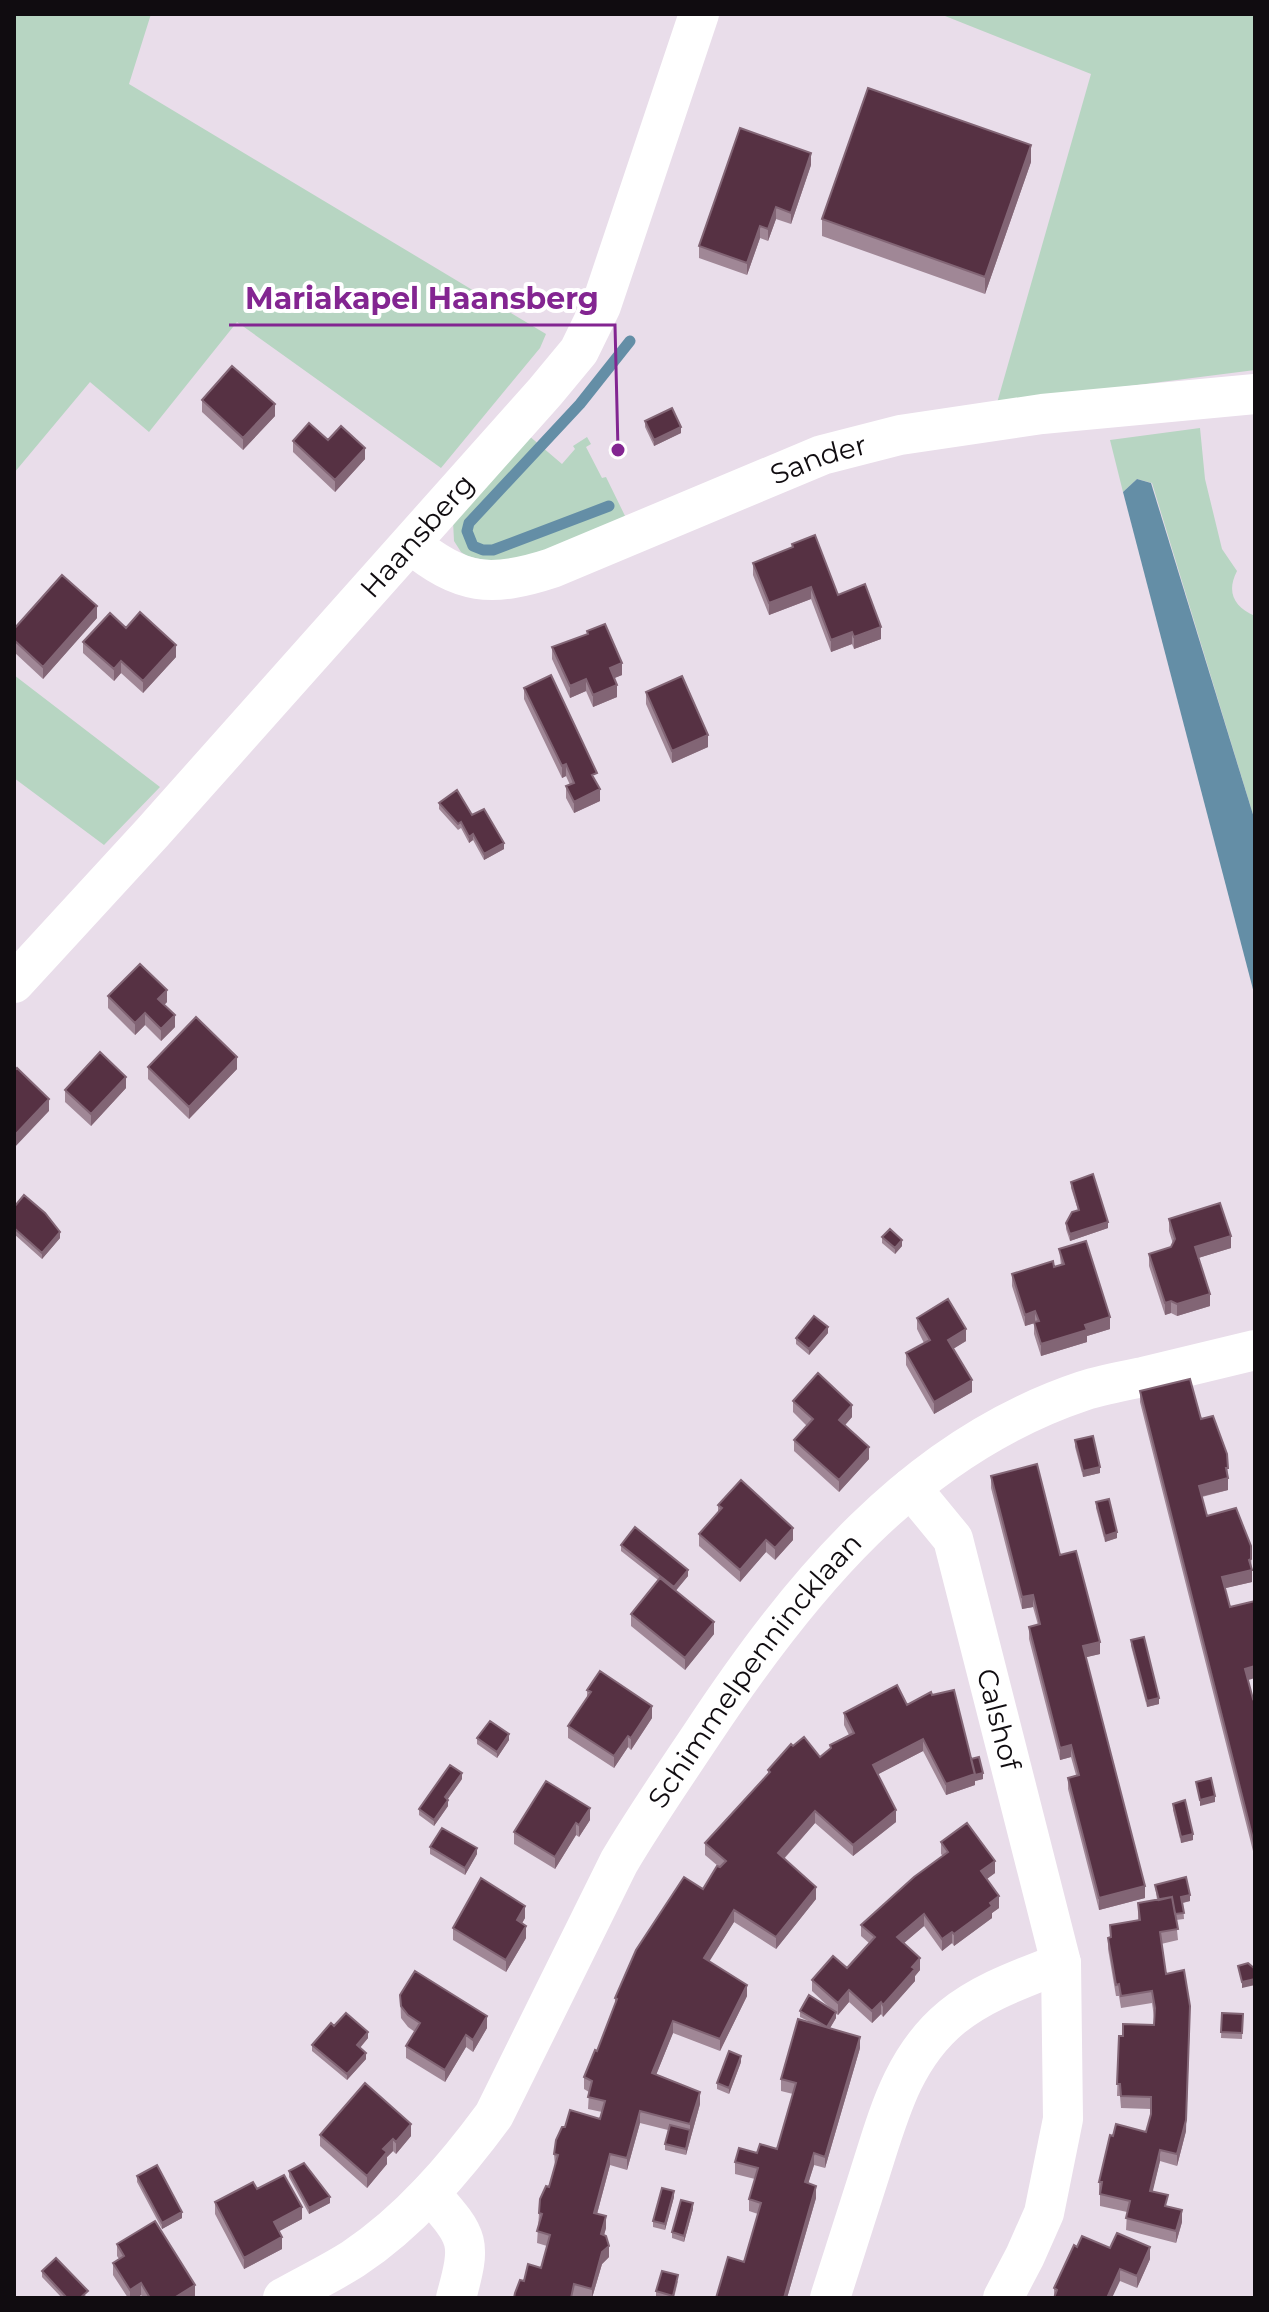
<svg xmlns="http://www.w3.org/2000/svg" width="1269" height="2312" font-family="Montserrat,sans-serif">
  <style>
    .green { fill: #b7d5c2 }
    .water { fill: #648ea6 }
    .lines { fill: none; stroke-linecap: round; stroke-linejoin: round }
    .stream { stroke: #648ea6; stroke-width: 11 }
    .minor { stroke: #fff; stroke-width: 40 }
    .wall { fill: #a08796 }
    .shaded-wall { fill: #826575 }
    .building { fill: #563143; stroke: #826575; stroke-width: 2 }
    .labels { text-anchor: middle; stroke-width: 8; stroke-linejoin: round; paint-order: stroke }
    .street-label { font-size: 28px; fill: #100c10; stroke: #fff }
    .leader { fill: none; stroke: #832591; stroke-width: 3 }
    .callout-dot { fill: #832591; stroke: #fff; stroke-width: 3 }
    .callout-label { font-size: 30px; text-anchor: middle; font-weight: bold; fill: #832591; stroke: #fff; stroke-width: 8; stroke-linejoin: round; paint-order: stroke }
  </style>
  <rect width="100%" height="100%" fill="#e9ddea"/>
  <path class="green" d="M14 14H151L129 84 546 334 540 348 441 468 237 322 149 432 90 382 14 473Z
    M940 14H1255V370L997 403 1091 74Z
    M1200 428 1205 479 1222 549 1237 571C1226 592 1234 607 1255 616V821L1152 483 1137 479 1123 492 1110 440Z
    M528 435 562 464 575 449 573 446 587 437 591 444 586 447 602 478 606 477 627 520 509 566 467 556 461 552 454 541 453 521Z
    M14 675 160 787 104 845 14 778Z"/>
  <path class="water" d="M1137 479 1151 483 1255 821V997L1123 492Z"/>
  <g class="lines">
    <path class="stream" d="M609 506 493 550H483L473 546 467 531 469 523 580 404 630 341"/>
    <g class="minor">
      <path id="s1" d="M411 544C461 585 491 588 552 568L822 455 900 435 1042 414 1255 394"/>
      <path id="s2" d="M14 983 152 833 545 392 579 351 601 306 699 14"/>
      <path id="s3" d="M911 1488 953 1539 1061 1963 1063 2119 1044 2213 1025 2256 1003 2298"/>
      <path d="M430 2193C469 2238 472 2240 456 2298"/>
      <path id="s4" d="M283 2298C306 2285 331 2273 353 2259 409 2222 455 2168 494 2115L619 1862C645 1818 674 1776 702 1734 798 1589 912 1448 1083 1391 1102 1385 1123 1381 1143 1377 1180 1368 1218 1359 1255 1350"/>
      <path d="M830 2298C843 2257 856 2217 869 2176 888 2117 902 2058 952 2017 984 1991 1024 1978 1061 1963"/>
    </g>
  </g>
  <path class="wall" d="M1031 162 985 294 822 236V219Z
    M811 165 791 224 776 219 768 241 760 238 747 275 699 258V246Z
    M202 400 275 416 243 450 202 412Z
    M645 421 681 433 654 446 645 427Z
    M328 440 365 459 335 492 293 452V441Z
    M792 544 838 595 881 639 854 649 852 644 831 652 811 599 769 615 753 575V563L792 548Z
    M97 618 43 679 14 652V629Z
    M126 628 176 657 143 693 121 673 114 681 83 653V642Z
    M552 647 622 675 614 678 617 697 593 707 586 691 570 698 552 659Z
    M524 688 597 784 600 801 574 813 566 798V786L570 785 566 776 562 778 524 699Z
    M646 692 708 747 672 763 646 704Z
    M439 803 472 815 504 849 484 860 473 840 469 843 461 828 458 830 439 809Z
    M108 996 167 1002 164 1005 175 1027 161 1041 145 1025 135 1035 108 1008Z
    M148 1067 237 1069 189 1119 148 1079Z
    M126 1088 91 1126 65 1102V1090Z
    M1071 1182 1108 1228 1070 1241 1066 1229V1223L1078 1210 1071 1188Z
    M14 1207 60 1238 42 1259 14 1234Z
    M1169 1219 1231 1248 1198 1258 1210 1306 1177 1316 1171 1313 1165 1315 1149 1266V1254L1171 1247 1173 1244 1169 1231Z
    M882 1237 902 1246 895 1254 882 1243Z
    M1059 1249 1110 1329 1087 1336V1342L1041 1356 1034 1334V1323L1025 1326 1012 1286V1274L1061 1265Z
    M917 1318 966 1341 953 1349 972 1392 934 1414 906 1365V1353L924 1343 917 1329Z
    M828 1333 809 1355 796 1344V1338Z
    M1140 1391 1227 1454 1228 1490 1202 1497 1207 1516 1251 1546 1252 1582 1225 1588 1253 1699 1255 1698V1859L1140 1402Z
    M793 1401 852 1417 845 1425 869 1459 839 1492 794 1451V1440L807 1426 793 1412Z
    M1075 1440 1100 1473 1083 1477 1075 1447Z
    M991 1476 1060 1555 1100 1654 1086 1657 1145 1898 1099 1910 1068 1789V1778L1076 1775 1071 1757 1060 1760 1029 1639V1627L1038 1625 1033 1607 1022 1609 991 1488Z
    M1096 1502 1117 1538 1105 1542 1096 1508Z
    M718 1505 793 1540 775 1560 766 1552 740 1582 699 1546V1534L718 1513Z
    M621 1545 688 1576 675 1591 714 1634 685 1670 631 1626V1614L658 1580 621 1551Z
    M1131 1640 1159 1704 1147 1707 1131 1646Z
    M587 1690 652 1718 631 1750 628 1747 614 1768 568 1738V1726L587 1698Z
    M907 1705 971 1759 983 1779 975 1781V1785L946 1795 923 1751 878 1774 896 1822 853 1856 815 1823 784 1859 816 1899 776 1949 734 1922 709 1961 747 1996 720 2051 673 2033 656 2075 700 2104 686 2155 665 2150V2144L668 2130 640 2123 627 2170 610 2165 597 2214 606 2228 604 2235 609 2257 602 2264 592 2298H581L574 2296V2298H514L524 2281 541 2268 547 2246 537 2243 539 2213 549 2187 555 2166 554 2154 565 2127 600 2119 602 2112 588 2109 589 2092 584 2089V2077L597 2051 615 2006V1998L703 1889 718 1866 705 1855V1843L768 1775V1770L820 1757 830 1749V1745L849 1735 844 1725V1713Z
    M477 1738 509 1740 497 1758 477 1744Z
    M462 1779 447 1800 448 1806 434 1826 419 1815V1809Z
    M1173 1804 1193 1840 1181 1843 1173 1810Z
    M590 1820 579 1837 576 1835 555 1869 514 1844V1832Z
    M941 1842 995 1873 987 1879 999 1908 992 1913V1918L954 1946 952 1943 942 1951 924 1926 904 1943 920 1970 915 1976V1981L883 2017 881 2014 872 2023 849 2002 838 2015 836 2014V2018L830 2028 860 2048 825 2168 814 2165 808 2183 816 2198 787 2298H716L744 2262 758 2214 749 2211V2199L755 2179 735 2174V2162L757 2153 777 2149 793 2094 781 2091V2079L808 2021 800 2017V2011L830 2008 812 1991V1980L847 1968 869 1943 861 1936V1925L943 1856 941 1854Z
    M430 1847 477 1854 465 1875 430 1854Z
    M1155 1885 1190 1901 1183 1903 1184 1919 1176 1920 1178 1940 1161 1944 1186 2131 1177 2166 1160 2161 1152 2192 1182 2222 1176 2243 1126 2230 1127 2212 1100 2206V2194L1099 2193V2182L1113 2136 1146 2132 1151 2114V2109L1121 2108 1120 2096H1117L1119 2036H1123L1154 2025V2017L1152 2003 1121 2008 1119 1996H1116L1108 1949V1938L1110 1937V1925L1138 1920V1903L1157 1900Z
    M525 1918 522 1923 526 1938 506 1972 453 1940V1928Z
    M400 1995 487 2028 473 2052 466 2047 445 2082 406 2058V2046L415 2032 408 2027 401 2018Z
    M1222 2013 1243 2014 1242 2039 1221 2038Z
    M334 2026 368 2038 360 2048 366 2059 347 2080 312 2051V2045Z
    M741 2062 729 2094 717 2089V2083Z
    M320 2135 411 2136 396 2154 393 2151 387 2157V2164L367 2188 320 2146Z
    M289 2171 330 2203 309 2214 289 2177Z
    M137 2176 182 2218 162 2229 137 2182Z
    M257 2189 302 2219 279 2231 282 2249 244 2269 215 2214V2202Z
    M674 2197 665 2230 653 2227V2221Z
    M693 2209 684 2242 672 2238V2232Z
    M117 2244 195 2297 143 2298 141 2295 137 2298H128L113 2275V2263L119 2259 117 2256Z
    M1077 2247 1110 2248 1150 2259 1137 2288 1120 2281 1054 2298V2288Z
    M42 2271 88 2297 62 2298 42 2277Z
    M678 2281 674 2298H656V2291Z"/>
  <path class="shaded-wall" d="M1031 145V162L985 294V277Z
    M811 153V165L791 224V213Z
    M776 207V219L768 241V229Z
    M760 226V238L747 275V263Z
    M275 404V416L243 450V438Z
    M681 427V433L654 446V440Z
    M365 448V459L335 492V480Z
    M811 587V599L769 615V603Z
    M97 606V618L43 679V667Z
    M881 627V639L854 649V637Z
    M852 632V644L831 652V640Z
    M176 645V657L143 693V681Z
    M121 661V673L114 681V669Z
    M622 663V675L610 680V668Z
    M586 679V691L570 698V686Z
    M617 685V697L593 707V695Z
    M708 735V747L672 763V751Z
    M566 764V776L562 778V766Z
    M600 789V801L574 813V802Z
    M473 834V840L469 843V837Z
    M504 843V849L484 860V854Z
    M167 990V1002L158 1011V999Z
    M145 1013V1025L135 1035V1023Z
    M175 1015V1027L161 1041V1029Z
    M237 1057V1069L189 1119V1107Z
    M126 1077V1088L91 1126V1114Z
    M49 1099V1111L14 1148V1136Z
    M1108 1222V1228L1070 1241V1234Z
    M60 1232V1238L42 1259V1253Z
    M1231 1236V1248L1195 1259V1247Z
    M902 1240V1246L895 1254V1248Z
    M1210 1294V1306L1177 1316V1304Z
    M1171 1301V1313L1165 1315V1303Z
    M1035 1311V1323L1025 1326V1315Z
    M1110 1317V1329L1087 1336V1342L1041 1356V1344L1085 1325Z
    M828 1327V1333L809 1355V1349Z
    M966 1329V1341L948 1352V1340Z
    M972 1380V1392L934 1414V1402Z
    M852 1405V1417L839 1432V1420Z
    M869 1447V1459L839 1492V1480Z
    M1100 1467V1473L1083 1477V1471Z
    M1228 1478V1490L1199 1497V1486Z
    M793 1528V1540L775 1560V1548Z
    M1117 1532V1538L1105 1542V1536Z
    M766 1540V1552L740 1582V1570Z
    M688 1570V1576L674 1593V1587Z
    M1252 1570V1582L1222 1589V1577Z
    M1033 1595V1607L1022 1609V1597Z
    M714 1622V1634L685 1670V1658Z
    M1100 1642V1654L1083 1658V1646Z
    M1255 1666V1678L1245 1681V1669Z
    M1159 1698V1704L1147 1707V1701Z
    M652 1706V1718L631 1750V1738Z
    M509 1734V1740L497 1758V1752Z
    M628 1736V1747L614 1768V1756Z
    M923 1739V1751L873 1777V1765Z
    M1071 1745V1757L1060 1760V1748Z
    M462 1773V1779L445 1803V1797Z
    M983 1773V1779L975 1781V1785L946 1795V1784L975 1774Z
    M1215 1796V1802L1200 1806V1800Z
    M448 1800V1806L434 1826V1820Z
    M590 1808V1820L579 1837V1825Z
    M896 1810V1822L853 1856V1845Z
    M815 1811V1823L778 1865V1853Z
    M576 1823V1835L555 1869V1857Z
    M1193 1834V1840L1181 1843V1837Z
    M477 1848V1854L465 1875V1868Z
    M995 1861V1873L981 1883V1871Z
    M1145 1886V1898L1099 1910V1898Z
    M816 1887V1899L776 1949V1937Z
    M1190 1895V1901L1181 1903V1897Z
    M999 1896V1908L992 1913V1918L954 1946V1934Z
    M525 1906V1918L517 1932V1920Z
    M734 1910V1922L704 1970V1958Z
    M924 1914V1926L897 1949V1937Z
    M526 1926V1938L506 1972V1960Z
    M952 1932V1943L942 1951V1939Z
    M920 1958V1970L915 1976V1981L883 2017V2005Z
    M1255 1979V1985L1242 1988V1982Z
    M747 1985V1996L720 2051V2039Z
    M849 1990V2002L838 2015V2003Z
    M881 2002V2014L872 2023V2011Z
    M836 2012V2018L827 2033V2027Z
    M487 2016V2028L473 2052V2040Z
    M1190 2018 1186 2131 1177 2166V2154Z
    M673 2021V2033L652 2085V2073Z
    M368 2032V2038L357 2051V2045Z
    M466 2035V2047L445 2082V2070Z
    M860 2037V2048L825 2168V2157Z
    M366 2053V2059L347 2080V2074Z
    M741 2056V2062L729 2094V2088Z
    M700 2092V2104L686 2155V2149L690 2131V2124Z
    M640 2111V2123L627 2170V2158Z
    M411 2124V2136L396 2154V2142Z
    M393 2139V2151L387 2157V2164L367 2188V2176L383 2149Z
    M1160 2150V2161L1150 2203V2191Z
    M814 2153V2165L805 2194V2182Z
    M610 2154V2165L594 2225V2213Z
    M816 2186V2198L787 2298H784Z
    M674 2191V2197L665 2230V2224Z
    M330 2197V2203L309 2214V2208Z
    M693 2203V2209L684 2242V2236Z
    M302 2207V2219L274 2234V2222Z
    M1182 2210V2222L1176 2243V2231Z
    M182 2212V2218L162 2229V2223Z
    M606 2216V2228L601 2246V2234Z
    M282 2237V2249L244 2269V2258Z
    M609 2246V2257L602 2264 592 2298V2289L602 2252Z
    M1150 2247V2259L1137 2288V2276Z
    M1120 2269V2281L1112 2298H1107Z
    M141 2283V2295L137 2298H130V2290Z
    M195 2285V2297L193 2298H174Z"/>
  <path class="building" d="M868 88 1031 145 985 277 822 219Z
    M740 128 811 153 791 213 776 207 768 229 760 226 747 263 699 246Z
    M232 366 275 404 243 438 202 400Z
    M672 408 681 427 654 440 645 421Z
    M309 423 328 440 341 426 365 448 335 480 293 441Z
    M815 535 838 595 865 584 881 627 854 637 852 632 831 640 811 587 769 603 753 563 793 547 792 544Z
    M62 575 97 606 43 667 14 640V629Z
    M140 612 176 645 143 681 121 661 114 669 83 642 110 613 126 628Z
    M605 624 622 663 610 668 617 685 593 695 586 679 570 686 552 647 588 634 587 631Z
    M551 675 597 773 592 775 600 789 574 802 566 786 574 783 566 764 562 766 524 688Z
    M682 676 708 735 672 751 646 692Z
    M457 790 472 815 484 809 504 843 484 854 473 834 469 837 461 822 458 824 439 803Z
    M140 964 167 990 158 999 175 1015 161 1029 145 1013 135 1023 108 996Z
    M196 1017 237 1057 189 1107 148 1067Z
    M100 1052 126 1077 91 1114 65 1090Z
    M17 1068 49 1099 14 1136V1071Z
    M1093 1174 1108 1222 1070 1234 1066 1223 1072 1212 1079 1210 1071 1182Z
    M24 1195 45 1213 60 1232 42 1253 14 1228V1207Z
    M1220 1203 1231 1236 1195 1247 1210 1294 1177 1304 1171 1301 1165 1303 1149 1254 1171 1247 1175 1239 1169 1219Z
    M890 1229 902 1240 895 1248 882 1237Z
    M1086 1241 1110 1317 1085 1325 1087 1330 1041 1344 1034 1322 1039 1321 1035 1311 1025 1315 1012 1274 1053 1261 1054 1267 1064 1264 1059 1249Z
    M948 1299 966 1329 948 1340 972 1380 934 1402 906 1353 930 1340 917 1318Z
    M814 1316 828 1327 809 1349 796 1338Z
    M818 1373 852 1405 839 1420 869 1447 839 1480 794 1440 813 1419 793 1401Z
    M1190 1379 1201 1419 1213 1416 1227 1454 1228 1468H1226L1228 1478 1199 1486 1207 1516 1236 1508 1251 1546V1559L1249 1560 1252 1570 1222 1577 1230 1607 1255 1601V1666L1245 1669 1253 1699 1255 1698V1847L1140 1391Z
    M1093 1436 1100 1467 1083 1471 1075 1440Z
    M1037 1464 1060 1555 1076 1551 1100 1642 1083 1646 1145 1886 1099 1898 1068 1778 1079 1775 1071 1745 1060 1748 1029 1627 1040 1624 1033 1595 1022 1597 991 1476Z
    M741 1480 793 1528 775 1548 766 1540 740 1570 699 1534 722 1508 718 1505Z
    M1109 1499 1117 1532 1105 1536 1096 1502Z
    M635 1527 688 1570 674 1587 621 1545Z
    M660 1578 714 1622 685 1658 631 1614Z
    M1144 1637 1159 1698 1147 1701 1131 1640Z
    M600 1671 652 1706 631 1738 628 1736 614 1756 568 1726 591 1692 587 1690Z
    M897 1685 907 1705 931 1692 932 1695 954 1690 975 1774 946 1784 923 1739 873 1765 896 1810 853 1845 815 1811 778 1853 816 1887 776 1937 734 1910 704 1958 747 1985 720 2039 673 2021 652 2073 700 2092 690 2124 640 2111 627 2158 610 2154 594 2213 606 2216 601 2234 606 2236 609 2246 602 2252 592 2289 574 2284 571 2298H514L515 2293 520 2280 524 2281 528 2264 541 2268 550 2235 537 2231 542 2214 539 2213 540 2199 546 2186 549 2187 558 2155 554 2154 556 2140 562 2127H565L570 2110 600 2119 605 2101 588 2097 592 2081 584 2077 595 2050 597 2051 617 1999 615 1998 636 1950 684 1877 703 1889 717 1866 720 1867 726 1861 705 1843 770 1772 768 1770 791 1744 793 1746 804 1737 820 1757 831 1748 830 1745 854 1733 844 1713Z
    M490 1721 509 1734 497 1752 477 1738Z
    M979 1757 983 1773 975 1775 971 1759Z
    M450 1765 462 1773 445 1797 448 1800 434 1820 419 1809Z
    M1211 1778 1215 1796 1200 1800 1196 1782Z
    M546 1781 590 1808 579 1825 576 1823 555 1857 514 1832Z
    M1185 1800 1193 1834 1181 1837 1173 1804Z
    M967 1823 995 1861 981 1871 999 1896 990 1903 992 1906 954 1934 952 1932 942 1939 924 1914 897 1937 920 1958 912 1967 915 1969 883 2005 881 2002 872 2011 849 1990 838 2003 812 1980 833 1956 847 1968 875 1937 861 1925 914 1877 948 1852 941 1842Z
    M442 1828 477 1848 465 1868 430 1847Z
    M1186 1877 1190 1895 1181 1897 1184 1913 1175 1914 1172 1897 1159 1900 1155 1885Z
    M481 1878 525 1906 517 1920 526 1926 506 1960 453 1928Z
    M1172 1897 1178 1929 1160 1932 1166 1974 1184 1970 1190 2006 1186 2120 1177 2154 1160 2150 1150 2191 1168 2195 1165 2206 1182 2210 1176 2231 1126 2218 1130 2201 1100 2194 1102 2182H1099L1110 2135 1113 2136 1116 2124 1146 2132 1151 2114V2097L1121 2096 1120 2084H1117L1119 2036H1123V2024L1154 2025 1155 2008 1152 1991 1121 1996 1119 1984 1116 1985 1108 1938 1111 1937 1110 1925 1140 1920 1138 1903Z
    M1248 1963 1255 1969V1979L1242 1982 1238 1966Z
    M415 1971 487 2016 473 2040 466 2035 445 2070 406 2046 420 2023 408 2015 401 2006 400 1995Z
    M809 1995 836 2012 827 2027 800 2011Z
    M346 2013 368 2032 357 2045 366 2053 347 2074 312 2045 331 2023 334 2026Z
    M1222 2013 1243 2014 1242 2033 1221 2032Z
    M798 2019 860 2037 825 2157 814 2153 805 2182 816 2186 784 2298H716L728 2257 744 2262 761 2203 749 2199 758 2168 735 2162 739 2148 757 2153 760 2144 777 2149 796 2083 781 2079Z
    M729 2051 741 2056 729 2088 717 2083Z
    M365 2083 411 2124 396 2142 393 2139 383 2149 387 2152 367 2176 320 2135Z
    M670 2125 690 2130 686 2149 665 2144Z
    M304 2163 330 2197 309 2208 289 2171Z
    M157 2165 182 2212 162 2223 137 2176Z
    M284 2175 302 2207 274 2222 282 2237 244 2258 215 2202 253 2182 257 2189Z
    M662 2188 674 2191 665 2224 653 2221Z
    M681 2200 693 2203 684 2236 672 2232Z
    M155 2221 195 2285 174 2298H150L141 2283 130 2290 113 2263 124 2256 117 2244Z
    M1117 2233 1150 2247 1137 2276 1120 2269 1107 2298H1054L1057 2290 1054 2288 1074 2245 1077 2247 1082 2236 1110 2248Z
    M56 2258 88 2291 80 2298H67L42 2271Z
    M662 2271 678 2275 673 2296 656 2291Z"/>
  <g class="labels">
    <g class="street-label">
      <text dy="10" stroke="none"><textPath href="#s1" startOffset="440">Sander</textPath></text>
      <text dy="10" stroke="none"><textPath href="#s2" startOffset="602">Haansberg</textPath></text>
      <text dy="10" stroke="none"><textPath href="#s4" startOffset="800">Schimmelpennincklaan</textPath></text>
      <text dy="10" stroke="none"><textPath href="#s3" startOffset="252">Calshof</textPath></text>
    </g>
  </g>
  <path class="leader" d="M618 450L615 325H229"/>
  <circle class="callout-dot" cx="618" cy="450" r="8"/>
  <g class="callout-label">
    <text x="422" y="309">Mariakapel Haansberg</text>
  </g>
  <rect width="1269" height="2312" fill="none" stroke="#100c10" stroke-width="32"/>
</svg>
